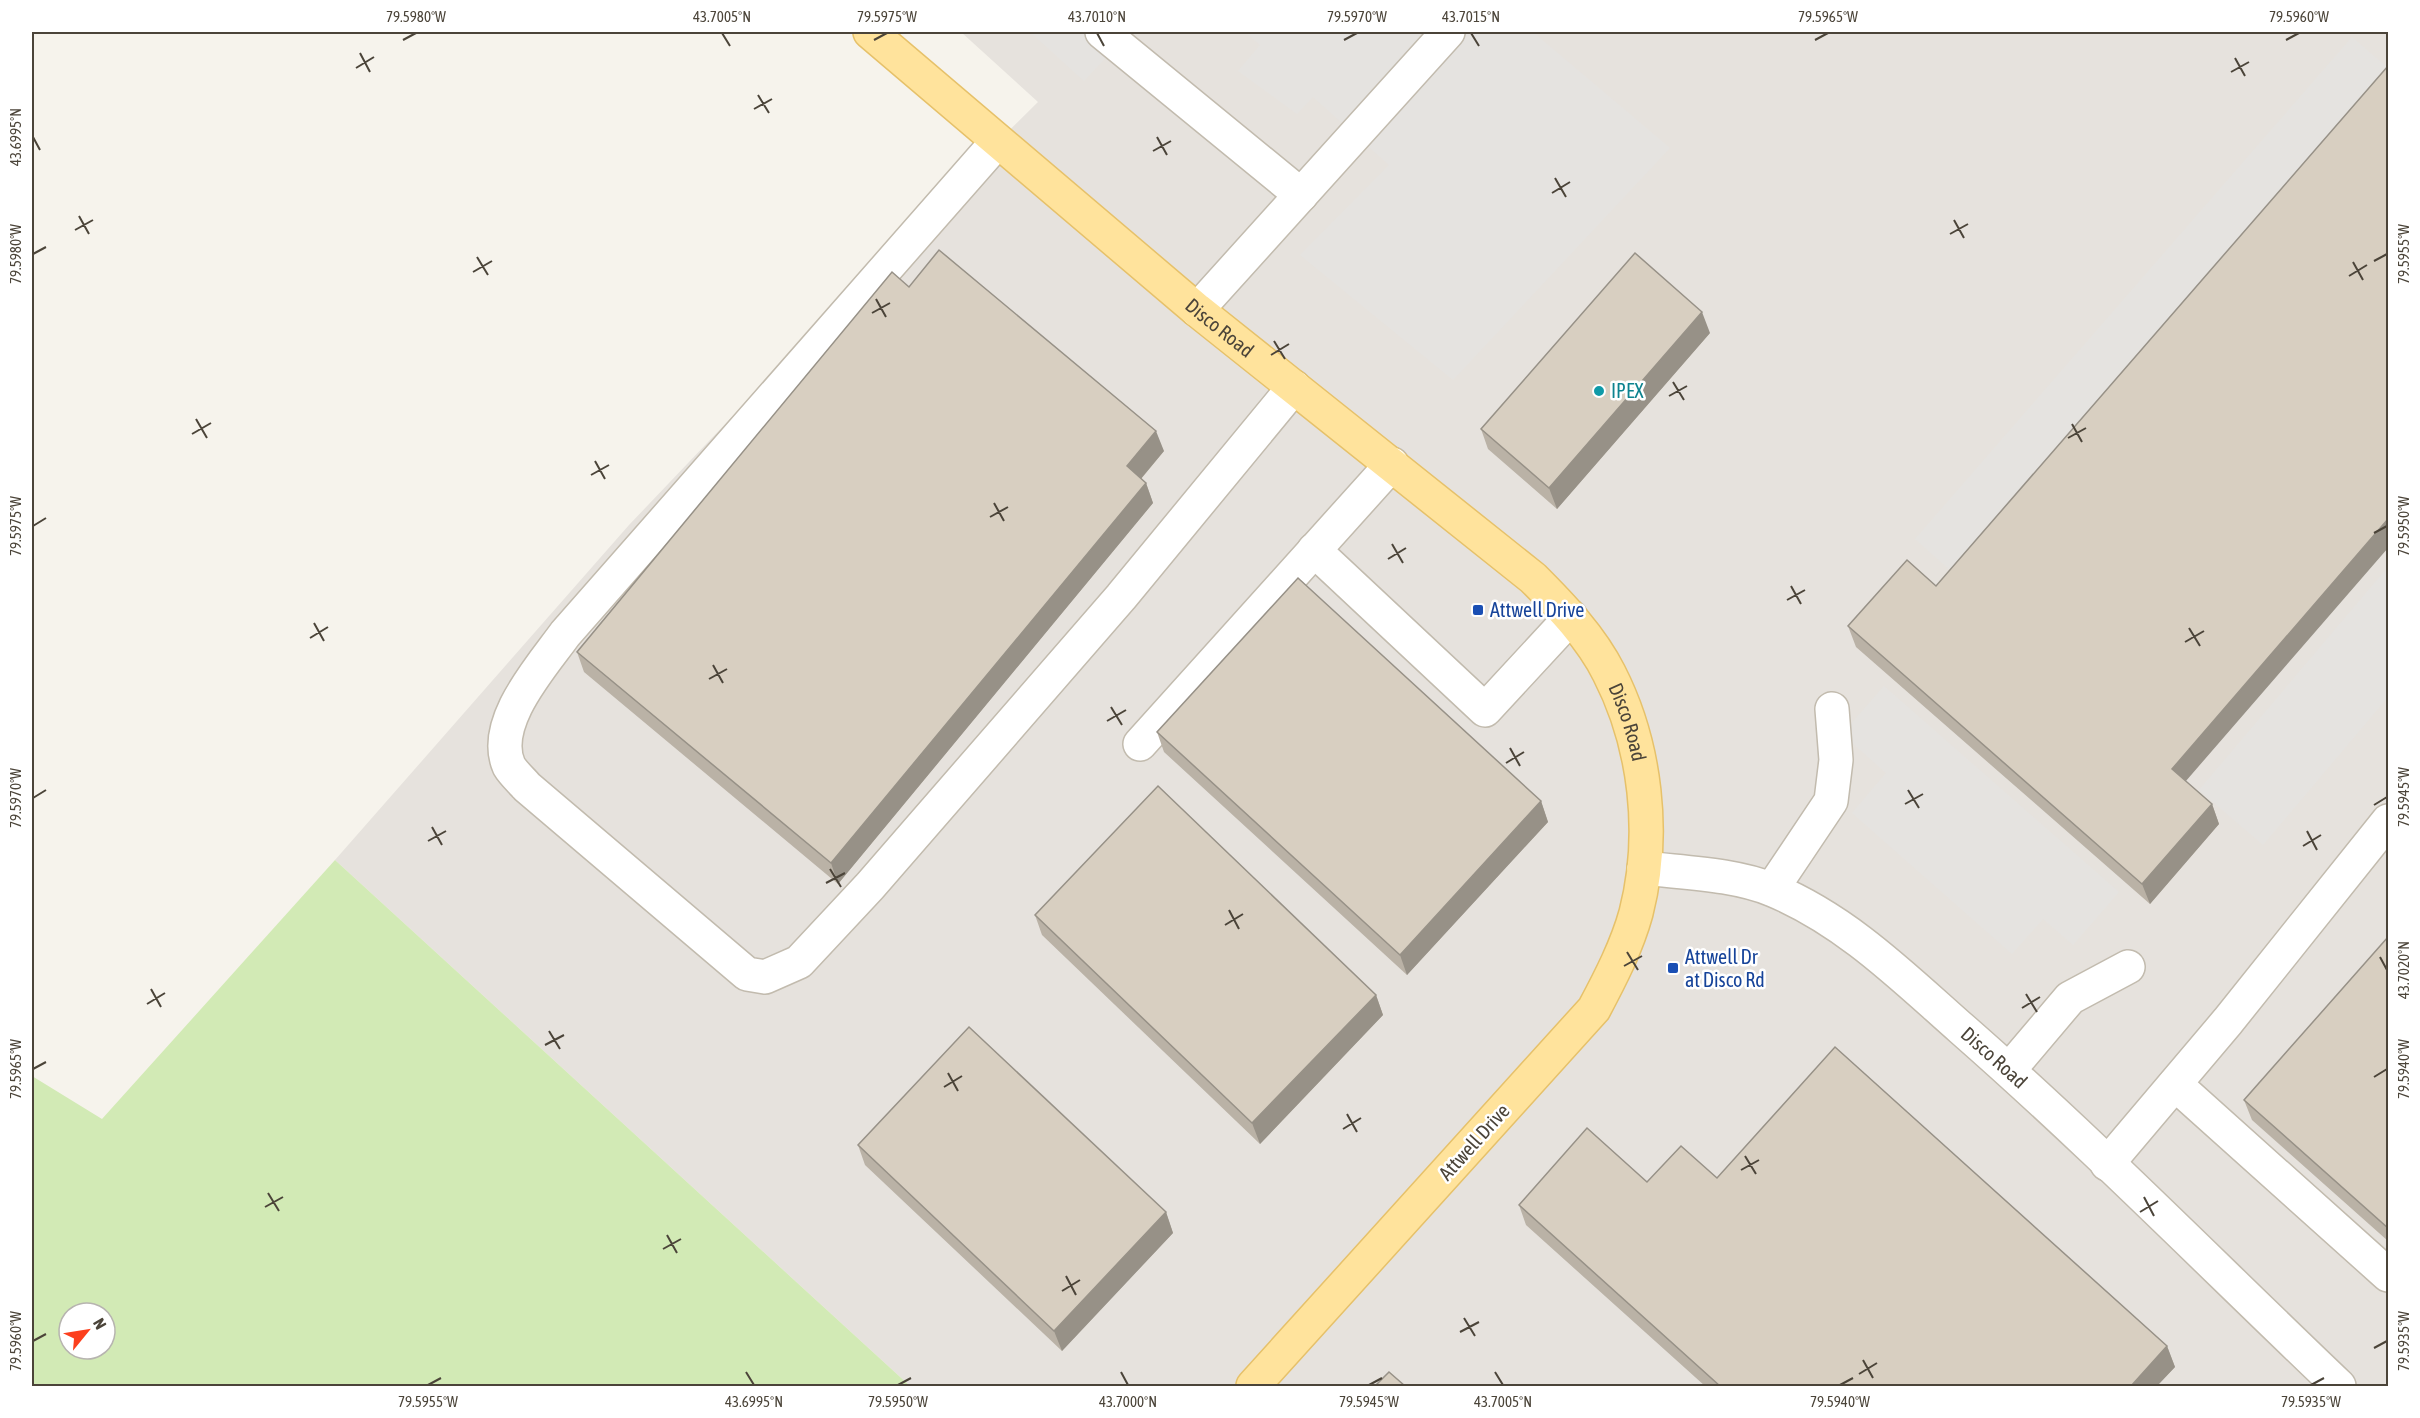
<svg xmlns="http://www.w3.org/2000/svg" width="2420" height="1418" font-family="'Asap Condensed',sans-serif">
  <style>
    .industrial { fill: #e6e2dd }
    .green { fill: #d2eab5; fill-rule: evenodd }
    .parking { fill: #e5e3e0 }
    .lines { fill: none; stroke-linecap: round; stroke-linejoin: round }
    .minor-casing { stroke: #c2bbae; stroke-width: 36 }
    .major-casing { stroke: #e6c16a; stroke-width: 36 }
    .minor { stroke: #fff; stroke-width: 33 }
    .major { stroke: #ffe39c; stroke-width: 33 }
    .wall { fill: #bab2a6 }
    .shaded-wall { fill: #979187 }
    .building { fill: #d8cfc1; stroke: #979187; stroke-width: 1.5 }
    .ticks { fill: none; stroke: #4b4439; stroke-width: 2 }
    .culture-dot { fill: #0f9aa8; stroke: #fff; stroke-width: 2 }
    .transit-dot { fill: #1a4fb4; stroke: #fff; stroke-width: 2 }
    .labels { text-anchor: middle; stroke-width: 5; stroke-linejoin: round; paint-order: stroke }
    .street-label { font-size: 20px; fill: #4b4439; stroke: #fff }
    .culture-label { font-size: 20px; fill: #0d838f; stroke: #fff; text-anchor: start }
    .transit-label { font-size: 20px; fill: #164399; stroke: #fff; text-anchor: start }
    .neatline { fill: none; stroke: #4b4439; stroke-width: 2 }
    .ticks-label { font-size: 15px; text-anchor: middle; fill: #4b4439 }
  </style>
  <rect width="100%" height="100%" fill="#f6f3ec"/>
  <path class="industrial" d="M961 32H2388V1386H910L335 860 629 525 933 206 1038 102Z"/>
  <path class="green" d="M335 860 910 1386H32V1076L102 1119ZM69 1313H105V1349H69Z"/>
  <path class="parking" d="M1030 32H1130L1084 81Z
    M1245 32H1533L1670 148 1453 380 1300 255 1389 165 1313 97 1297 114 1238 71 1260 45Z
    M2352 37 2388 68 1951 571 1915 539Z
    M2388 567V697L2263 845 2199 790Z
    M1884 686 2119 892 2073 945 2043 919 2012 954 1852 813 1886 773 1842 734Z"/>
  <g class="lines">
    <defs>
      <g id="minor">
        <path d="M1102 32 1301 195"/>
        <path d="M997 142 565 634C542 666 490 723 509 766 513 773 522 781 527 787L747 974 765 977 799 962 870 886 1121 597 1294 387"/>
        <path d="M1197 310 1448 32"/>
        <path d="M1314 550 1485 710 1571 617"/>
        <path d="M1140 744 1392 464"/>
        <path id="s1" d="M1644 868C1686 873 1734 874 1773 890 1847 921 1903 977 1962 1029 2092 1143 2214 1267 2339 1386"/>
        <path d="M1772 889 1831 801 1836 760 1832 709"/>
        <path d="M2009 1070 2070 998 2128 967"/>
        <path d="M2175 1084 2388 1275"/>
        <path d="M2107 1164 2228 1021 2388 821"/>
      </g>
      <g id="major">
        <path id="s2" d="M870 32 1197 310 1533 578C1561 606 1591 637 1609 673 1646 745 1656 835 1636 913 1627 946 1610 979 1594 1009L1253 1386"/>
      </g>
    </defs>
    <use href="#minor" class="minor-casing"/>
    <use href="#major" class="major-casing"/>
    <use href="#minor" class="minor"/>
    <use href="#major" class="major"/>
  </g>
  <path class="wall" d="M909 287 1164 451 1141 479 1146 483 1153 503 838 884 584 672 577 652Z
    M1710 333 1557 509 1488 449 1481 429Z
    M1936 586 2186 781 2212 804 2219 824 2150 904 1856 647 1848 626Z
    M1157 732 1541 801 1548 822 1407 975 1164 752Z
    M1035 915 1376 995 1383 1015 1260 1144 1042 935Z
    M2388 937V1241L2252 1120 2244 1100Z
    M858 1145 1166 1212 1173 1233 1062 1351 865 1165Z
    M1717 1178 2167 1346 2175 1367 2157 1386H1705L1526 1225 1519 1205 1647 1182Z"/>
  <path class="shaded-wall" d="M1702 312 1710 333 1557 509 1549 488Z
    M1156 431 1164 451 1134 487 1127 466Z
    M1146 483 1153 503 838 884 831 863Z
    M2388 519V548L2179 789 2172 769Z
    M1541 801 1548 822 1407 975 1400 955Z
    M2212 804 2219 824 2150 904 2142 884Z
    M1376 995 1383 1015 1260 1144 1252 1123Z
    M1166 1212 1173 1233 1062 1351 1054 1331Z
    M2167 1346 2175 1367 2157 1386H2131Z"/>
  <path class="building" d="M2388 66V519L2172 769 2212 804 2142 884 1848 626 1907 560 1936 586Z
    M939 250 1156 431 1127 466 1146 483 831 863 577 652 892 272 909 287Z
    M1635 253 1702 312 1549 488 1481 429Z
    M1298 578 1541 801 1400 955 1157 732Z
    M1158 786 1376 995 1252 1123 1035 915Z
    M2388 937V1228L2244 1100Z
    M969 1027 1166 1212 1054 1331 858 1145Z
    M1835 1047 2167 1346 2131 1386H1720L1519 1205 1587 1128 1647 1182 1681 1146 1717 1178Z
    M1389 1372 1405 1386H1375Z"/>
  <path class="ticks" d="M722 33 730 46M1097 33 1104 46M1471 33 1479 46M403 40 416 33M874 40 887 33M1344 40 1357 33M1815 40 1828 33M2286 40 2299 33M360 53 370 72M2235 58 2245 76M356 68 374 57M2231 72 2249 62M758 95 769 113M754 109 772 99M33 137 40 150M1157 137 1167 155M1153 151 1171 141M1555 178 1566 197M1552 193 1570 182M79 216 89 234M1954 220 1964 238M75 230 93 220M1950 234 1968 224M33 254 46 247M477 257 488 275M2374 261 2387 254M2353 262 2363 280M473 272 492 261M2349 276 2367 265M876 299 886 317M872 313 890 303M1274 341 1285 359M1271 355 1289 344M1673 382 1684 400M1669 396 1687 386M196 419 207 438M2072 424 2082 442M192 434 211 423M2068 438 2086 428M595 461 605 479M591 475 609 465M994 503 1004 521M990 517 1008 507M33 526 46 518M2374 533 2387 526M1392 544 1403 563M1388 559 1406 548M1791 586 1801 604M1787 600 1805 590M314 623 324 641M2189 628 2200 646M310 638 328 627M2185 642 2204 631M713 665 723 683M709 679 727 669M1111 707 1122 725M1107 721 1126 710M1510 748 1520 766M1506 763 1524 752M1908 790 1919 808M33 798 46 790M1905 804 1923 794M2374 805 2387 797M432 827 442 845M2307 831 2317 850M428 841 446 831M2303 846 2321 835M830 869 841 887M826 883 845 873M1229 910 1239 929M1225 925 1243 914M1627 952 1638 970M2380 957 2387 970M1624 966 1642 956M151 989 161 1007M2026 994 2037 1012M147 1004 165 993M2022 1008 2040 997M549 1031 560 1049M545 1045 564 1035M33 1069 46 1062M948 1073 958 1091M2374 1077 2387 1069M944 1087 962 1076M1347 1114 1357 1132M1343 1129 1361 1118M1745 1156 1756 1174M1741 1170 1759 1160M268 1193 279 1211M2144 1197 2154 1216M265 1207 283 1197M2140 1212 2158 1201M667 1235 677 1253M663 1249 681 1239M1066 1276 1076 1295M1062 1291 1080 1280M1464 1318 1475 1336M1460 1332 1479 1322M33 1341 46 1334M2374 1348 2387 1341M1863 1360 1873 1378M746 1372 754 1385M1121 1372 1128 1385M1495 1372 1503 1385M1859 1374 1877 1363M428 1385 441 1378M898 1385 911 1378M1369 1385 1382 1378M1840 1385 1853 1378M2311 1385 2324 1378"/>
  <circle class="culture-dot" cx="1599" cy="391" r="6"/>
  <g class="transit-dot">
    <rect x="1472" y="604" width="12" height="12" rx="3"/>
    <rect x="1667" y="962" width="12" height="12" rx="3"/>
  </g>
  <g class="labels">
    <g class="street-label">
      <text dy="7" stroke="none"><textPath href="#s2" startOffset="458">Disco Road</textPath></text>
      <text dy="7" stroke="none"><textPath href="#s2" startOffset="1034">Disco Road</textPath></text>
      <text dy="7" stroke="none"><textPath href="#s1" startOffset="410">Disco Road</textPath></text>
      <text transform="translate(1474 1142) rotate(-48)" y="7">Attwell Drive</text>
    </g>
    <g class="culture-label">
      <text x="1611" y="398">IPEX</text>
    </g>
    <g class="transit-label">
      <text x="1490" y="617">Attwell Drive</text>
      <text x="1685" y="964">Attwell Dr<tspan x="1685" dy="23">at Disco Rd</tspan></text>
    </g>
  </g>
  <rect width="2420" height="1418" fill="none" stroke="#ffffff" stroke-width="66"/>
  <g transform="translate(87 1331) rotate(60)"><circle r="28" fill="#ffffff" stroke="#b7b4b0" stroke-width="1.5"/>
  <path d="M0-4.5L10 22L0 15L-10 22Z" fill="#fc3f1d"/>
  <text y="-9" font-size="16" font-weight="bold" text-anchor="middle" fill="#4b4439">N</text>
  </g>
  <rect x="33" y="33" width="2354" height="1352" class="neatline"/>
  <g class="ticks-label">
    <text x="416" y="22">79.5980°W</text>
    <text x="722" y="22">43.7005°N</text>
    <text x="887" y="22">79.5975°W</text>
    <text x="1097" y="22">43.7010°N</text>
    <text x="1357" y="22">79.5970°W</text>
    <text x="1471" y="22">43.7015°N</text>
    <text x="1828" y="22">79.5965°W</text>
    <text x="2299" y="22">79.5960°W</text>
    <text transform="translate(16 137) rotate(-90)" y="5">43.6995°N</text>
    <text transform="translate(2404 254) rotate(-90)" y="5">79.5955°W</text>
    <text transform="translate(16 254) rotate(-90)" y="5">79.5980°W</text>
    <text transform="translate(2404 526) rotate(-90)" y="5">79.5950°W</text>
    <text transform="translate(16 526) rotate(-90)" y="5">79.5975°W</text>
    <text transform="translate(2404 797) rotate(-90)" y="5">79.5945°W</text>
    <text transform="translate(16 798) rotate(-90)" y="5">79.5970°W</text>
    <text transform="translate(2404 970) rotate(-90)" y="5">43.7020°N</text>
    <text transform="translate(2404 1069) rotate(-90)" y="5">79.5940°W</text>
    <text transform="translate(16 1069) rotate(-90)" y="5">79.5965°W</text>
    <text transform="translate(2404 1341) rotate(-90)" y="5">79.5935°W</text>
    <text transform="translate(16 1341) rotate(-90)" y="5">79.5960°W</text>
    <text x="428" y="1407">79.5955°W</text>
    <text x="754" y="1407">43.6995°N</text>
    <text x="898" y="1407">79.5950°W</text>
    <text x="1128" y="1407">43.7000°N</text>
    <text x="1369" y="1407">79.5945°W</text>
    <text x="1503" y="1407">43.7005°N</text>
    <text x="1840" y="1407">79.5940°W</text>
    <text x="2311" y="1407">79.5935°W</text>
  </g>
</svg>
